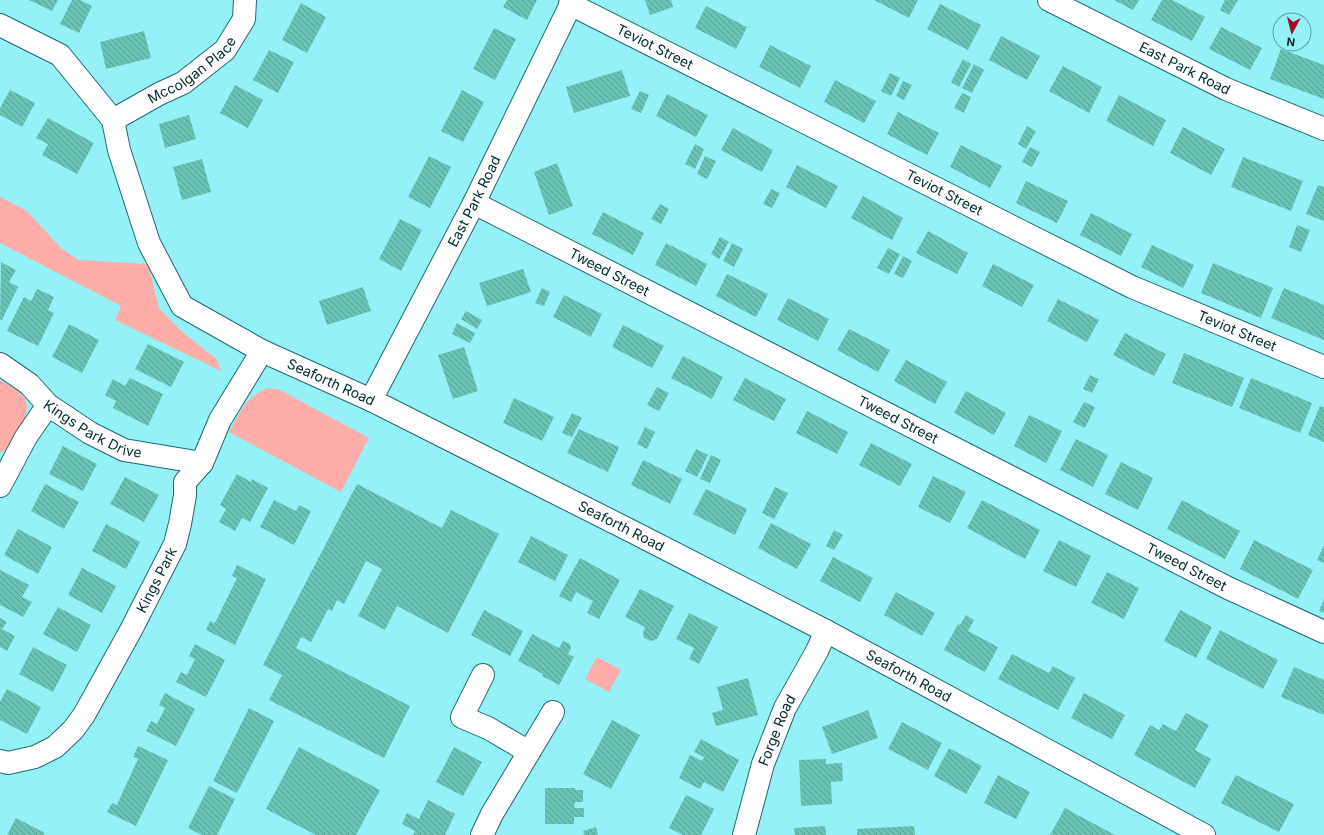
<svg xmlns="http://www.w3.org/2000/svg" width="1324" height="835" font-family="Inter,sans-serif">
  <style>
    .green { fill: #feada9 }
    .building { fill: url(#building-back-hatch) }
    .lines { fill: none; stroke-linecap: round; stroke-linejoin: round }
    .minor-casing { stroke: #216a70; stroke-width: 24 }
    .minor { stroke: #fff; stroke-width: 22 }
    .labels { text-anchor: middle; stroke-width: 3.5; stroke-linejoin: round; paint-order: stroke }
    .street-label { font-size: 14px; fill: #00292c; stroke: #95f1f8 }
  </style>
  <defs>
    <pattern id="building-back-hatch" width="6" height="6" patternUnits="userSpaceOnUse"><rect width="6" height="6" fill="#6ac3b4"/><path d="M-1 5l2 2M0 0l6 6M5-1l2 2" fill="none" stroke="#559e93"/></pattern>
  </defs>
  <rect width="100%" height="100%" fill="#95f1f8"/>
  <path class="green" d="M0 197 27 211 61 248 78 260 148 264 159 308 179 329 206 351 216 358 221 371 115 320 121 306 0 243Z
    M0 380C7 385 17 389 23 396 36 411 14 437 6 451L0 452Z
    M268 388 280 390 369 438 341 492 229 432C242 410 243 399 268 388Z
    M597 657 621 670 609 692 585 679Z"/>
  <path class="building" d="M29 0H58L52 11Z
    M72 0H80L92 6 79 33 60 24Z
    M507 0H537L527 20 503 7Z
    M645 0H671L673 7 650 15Z
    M874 0H918L909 18Z
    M1114 0H1139L1133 10Z
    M1162 0H1172L1205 17 1192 41 1151 20Z
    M1225 0H1238L1229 15 1220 10Z
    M301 3 326 17 307 53 282 40Z
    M940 4 981 25 968 50 927 29Z
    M706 6 747 27 736 49 695 28Z
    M1221 27 1262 48 1250 70 1209 49Z
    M494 28 516 39 495 80 473 69Z
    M144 31 151 58 106 69 100 42Z
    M1001 36 1040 56 1027 80 989 60Z
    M770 45 811 66 800 88 759 67Z
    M1281 49 1324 65V99L1270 79Z
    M269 50 294 62 278 93 253 80Z
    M963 59 971 64 959 87 951 82Z
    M974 64 984 70 972 93 962 88Z
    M1063 66 1102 87 1089 113 1049 91Z
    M622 70 630 96 574 113 566 87Z
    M890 73 900 78 891 96 881 91Z
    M835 80 876 101 864 123 824 102Z
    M903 81 912 85 904 100 896 96Z
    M235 85 263 100 248 128 220 113Z
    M10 90 35 103 22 127 0 115V108Z
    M462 90 484 102 463 142 441 131Z
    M640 91 649 95 641 113 631 109Z
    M962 93 971 97 964 113 954 108Z
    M667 94 708 115 696 137 656 116Z
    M1119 95 1166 120 1153 146 1106 121Z
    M898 112 939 133 927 155 887 134Z
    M189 115 196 139 165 148 159 124Z
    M48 118 94 143 77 174 42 155 48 144 36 138Z
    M1027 126 1036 131 1026 149 1018 144Z
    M1183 127 1225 149 1211 175 1170 153Z
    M733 128 773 150 762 172 721 150Z
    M695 144 704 149 695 169 685 164Z
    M961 145 1002 166 990 188 950 167Z
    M1030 147 1040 152 1032 167 1022 162Z
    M429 156 451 167 430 208 408 197Z
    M705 156 716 161 707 179 697 174Z
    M1243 157 1303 181 1291 211 1231 187Z
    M202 159 211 192 182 200 173 167Z
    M557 163 573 206 549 215 534 172Z
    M797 165 838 186 826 208 786 187Z
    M1026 181 1068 201 1057 223 1016 203Z
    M1318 185 1324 187V221L1306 214Z
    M771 189 780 193 772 208 763 204Z
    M863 196 903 218 892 240 851 218Z
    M660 204 669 209 661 224 651 219Z
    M603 212 644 233 633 255 592 234Z
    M1091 213 1132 234 1121 256 1080 235Z
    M400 219 422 230 401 271 379 259Z
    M1297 225 1310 230 1301 252 1289 247Z
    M928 231 968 253 957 274 916 253Z
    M720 237 729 242 719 259 711 254Z
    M666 243 707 264 696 286 655 265Z
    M732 243 743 249 734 267 723 261Z
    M1152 245 1194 265 1183 288 1141 267Z
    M888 248 900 254 889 274 877 268Z
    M903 256 912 261 903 278 894 274Z
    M1 262 16 270 9 282 18 287 2 320 0 319Z
    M1213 263 1273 288 1261 318 1201 293Z
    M993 264 1034 285 1022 307 982 286Z
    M523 269 531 292 487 306 479 283Z
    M727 274 768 294 756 317 716 296Z
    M363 287 371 311 327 325 319 301Z
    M542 288 550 292 544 306 535 303Z
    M1284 288 1324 305V340L1271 318Z
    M37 289 54 297 48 310 54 313 38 346 7 331 24 297 31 301Z
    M564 295 602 314 591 337 553 317Z
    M788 298 829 319 818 341 777 320Z
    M1058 299 1099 320 1087 342 1047 321Z
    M466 311 482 320 477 329 461 319Z
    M457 323 475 333 470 343 452 334Z
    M69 324 99 340 82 373 52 357Z
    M623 325 664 346 652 368 612 347Z
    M849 329 890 350 878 372 837 350Z
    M1125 333 1166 354 1154 376 1113 355Z
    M148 344 184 362 171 387 135 369Z
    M464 347 478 391 453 399 438 355Z
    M1184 353 1244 378 1232 407 1172 383Z
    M683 356 723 377 712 399 671 378Z
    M906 360 947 382 935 404 894 381Z
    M1090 375 1099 379 1092 393 1083 389Z
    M130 378 163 394 148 426 113 408 116 401 105 395 113 379 125 386Z
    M745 378 786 399 774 421 733 400Z
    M1251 378 1312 403 1300 433 1239 408Z
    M657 387 669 393 659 411 647 405Z
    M966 391 1006 413 994 435 954 413Z
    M514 398 554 417 542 441 503 423Z
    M1084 402 1095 407 1085 428 1073 422Z
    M1320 406 1324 407V442L1308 435Z
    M807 411 848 432 837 454 796 433Z
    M572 413 582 418 572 437 562 433Z
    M1029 415 1062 431 1046 463 1014 446Z
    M645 427 655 432 647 449 637 444Z
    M579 429 619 447 608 472 567 453Z
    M1076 439 1108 455 1093 487 1060 470Z
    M871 443 912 464 900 486 859 465Z
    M63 446 97 464 83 491 49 474Z
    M696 449 708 455 697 477 685 471Z
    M711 455 721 460 710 483 700 479Z
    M643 460 682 479 670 504 631 485Z
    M1121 462 1153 478 1138 510 1105 494Z
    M237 474 251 482 252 479 268 488 250 522 242 518 235 531 219 522 226 509 220 505Z
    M933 476 966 492 950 523 918 507Z
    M125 477 159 495 144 522 110 504Z
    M45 484 79 502 64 529 31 511Z
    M357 484 442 528 451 510 499 534 448 633 397 606 385 630 358 616 382 569 366 561 344 604 337 600 332 611 328 609 311 642 301 637 296 648 410 706 384 758 269 700 282 675 263 665Z
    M775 487 788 493 774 519 762 513Z
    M706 489 747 509 735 535 693 514Z
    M274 500 296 511 299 505 311 511 294 545 260 527Z
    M982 500 1040 530 1025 559 967 528Z
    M1182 500 1240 531 1225 559 1167 529Z
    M771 523 811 544 797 569 758 548Z
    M106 524 140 542 126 569 92 551Z
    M18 529 52 547 38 574 4 555Z
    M834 530 843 535 834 550 826 546Z
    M531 536 568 555 555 581 518 562Z
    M1059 540 1091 556 1076 587 1043 571Z
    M1254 540 1313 570 1298 599 1240 569Z
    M1324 545V563L1317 560Z
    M833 557 873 578 860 602 820 581Z
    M580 558 620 580 599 619 587 613 593 601 576 592 571 602 559 596Z
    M237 565 266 579 235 645 206 630 210 621 215 623 237 578 232 576Z
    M82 568 116 586 102 613 68 595Z
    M0 570 29 585 22 597 32 602 23 617 0 605Z
    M1107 572 1139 588 1124 619 1091 603Z
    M640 589 674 606 657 639 651 641 644 638 643 633 645 627 625 617Z
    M896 592 935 613 922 636 884 615Z
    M1324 599V613L1319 611Z
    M58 607 91 625 77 652 43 634Z
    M484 610 523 631 510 656 471 635Z
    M1180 610 1212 627 1196 658 1164 641Z
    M689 613 718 627 699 664 689 659 694 648 676 639Z
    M966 615 974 620 968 631 998 647 985 672 944 650 958 624 960 625Z
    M0 618 7 622 2 629 15 636 7 651 0 647Z
    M1220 630 1278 660 1263 689 1206 659Z
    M532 634 559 648 563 641 570 644 571 648 568 654 574 657 559 685 542 676 543 674 518 661Z
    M195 644 225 660 206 697 176 682 181 672 187 675 195 659 189 656Z
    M33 647 67 665 53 692 19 674Z
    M1012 654 1049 673 1053 666 1075 678 1058 710 998 679Z
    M1294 667 1324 680V715L1281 697Z
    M748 678 758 715 716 726 712 713 723 710 717 687Z
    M7 689 41 707 27 734 0 720V702Z
    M165 693 195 709 176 746 146 731 151 721 157 724 165 708 159 705Z
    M1084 693 1125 715 1112 739 1071 718Z
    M249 708 274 721 237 793 213 781Z
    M868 710 878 738 832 754 822 727Z
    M1186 713 1209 725 1195 750 1211 759 1195 788 1134 755 1150 725 1159 730 1163 724 1176 731Z
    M612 720 640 735 611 789 583 774Z
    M902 722 942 743 928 770 888 749Z
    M701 739 739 760 723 792 704 782 700 789 679 778 690 755 702 761 704 757 694 752Z
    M138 746 168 760 136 826 107 812 112 803 117 805 120 798 138 759 133 757Z
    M299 747 380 790 356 835H316L266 809Z
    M454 747 482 762 463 796 436 782Z
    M949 748 982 766 966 794 934 776Z
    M826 759V764L842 763 843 781 831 782 832 804 801 806 799 760Z
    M998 775 1030 792 1016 819 984 803Z
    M1236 775 1294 804 1279 832 1221 803Z
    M209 786 235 799 217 835H202L188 828Z
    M545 788H575V790H583V802H575L574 807 575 808H584V817H574V824H545Z
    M686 795 714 809 701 835H683L669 828Z
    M428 800 455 814 445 835H413L415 831 402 824 407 813 419 819Z
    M1065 808 1085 819 1115 835H1050Z
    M16 818 45 833 44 835H7Z
    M825 826 826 835H795L794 828Z
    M914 826 915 835H857V829Z
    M596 827 598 835H584L583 831Z"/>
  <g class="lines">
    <defs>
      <g id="minor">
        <path id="s1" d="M1049 0 1226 89 1324 129"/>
        <path id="s2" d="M570 4 1132 287 1324 367"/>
        <path id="s3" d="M0 25 60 55 113 120 119 150 149 243 182 306 262 351 371 400 635 533 826 631 1204 835"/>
        <path id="s4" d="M113 120 159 94 183 83 225 50 244 19 245 0"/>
        <path id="s5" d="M474 203 1228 588 1324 632"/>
        <path id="s6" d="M0 364 29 384 48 405 90 433 124 450 202 463"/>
        <path id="s7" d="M371 400 474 203 573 0"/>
        <path d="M0 486 26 437 48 405"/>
        <path d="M483 675 462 717 488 728 529 752"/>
        <path id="s8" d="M0 761 8 763 35 757 55 747 73 730 84 715 131 630 175 544 180 524 185 495V482L202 463 220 420 262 351"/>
        <path d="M482 835 492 814 553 712"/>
        <path id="s9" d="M744 835 763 764 785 708 817 651 826 631"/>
      </g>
    </defs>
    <use href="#minor" class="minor-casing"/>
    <use href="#minor" class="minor"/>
  </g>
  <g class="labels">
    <g class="street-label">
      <text dy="5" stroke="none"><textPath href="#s2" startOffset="95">Teviot Street</textPath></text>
      <text dy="5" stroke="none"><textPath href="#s4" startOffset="94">Mccolgan Place</textPath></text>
      <text dy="5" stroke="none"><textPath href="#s1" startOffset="152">East Park Road</textPath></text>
      <text dy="5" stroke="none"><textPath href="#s2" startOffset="419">Teviot Street</textPath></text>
      <text dy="5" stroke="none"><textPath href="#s7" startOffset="224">East Park Road</textPath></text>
      <text dy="5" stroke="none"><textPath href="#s5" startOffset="152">Tweed Street</textPath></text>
      <text dy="5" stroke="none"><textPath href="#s2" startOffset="743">Teviot Street</textPath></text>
      <text dy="5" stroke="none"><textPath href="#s3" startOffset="518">Seaforth Road</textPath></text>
      <text dy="5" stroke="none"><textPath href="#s5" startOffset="476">Tweed Street</textPath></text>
      <text dy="5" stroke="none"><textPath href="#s6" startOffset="115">Kings Park Drive</textPath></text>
      <text dy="5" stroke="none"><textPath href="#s3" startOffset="842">Seaforth Road</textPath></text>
      <text dy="5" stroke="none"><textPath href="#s5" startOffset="800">Tweed Street</textPath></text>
      <text dy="5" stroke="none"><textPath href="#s8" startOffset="255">Kings Park</textPath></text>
      <text dy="5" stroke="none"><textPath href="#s3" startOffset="1166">Seaforth Road</textPath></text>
      <text dy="5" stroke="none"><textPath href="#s9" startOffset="110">Forge Road</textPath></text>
    </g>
  </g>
  <g transform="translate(1292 32) rotate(187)"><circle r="19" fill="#95f1f8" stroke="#59a1a6"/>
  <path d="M0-3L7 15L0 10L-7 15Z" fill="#a50a25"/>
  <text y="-6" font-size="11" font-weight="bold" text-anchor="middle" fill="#00292c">N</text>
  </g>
</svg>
